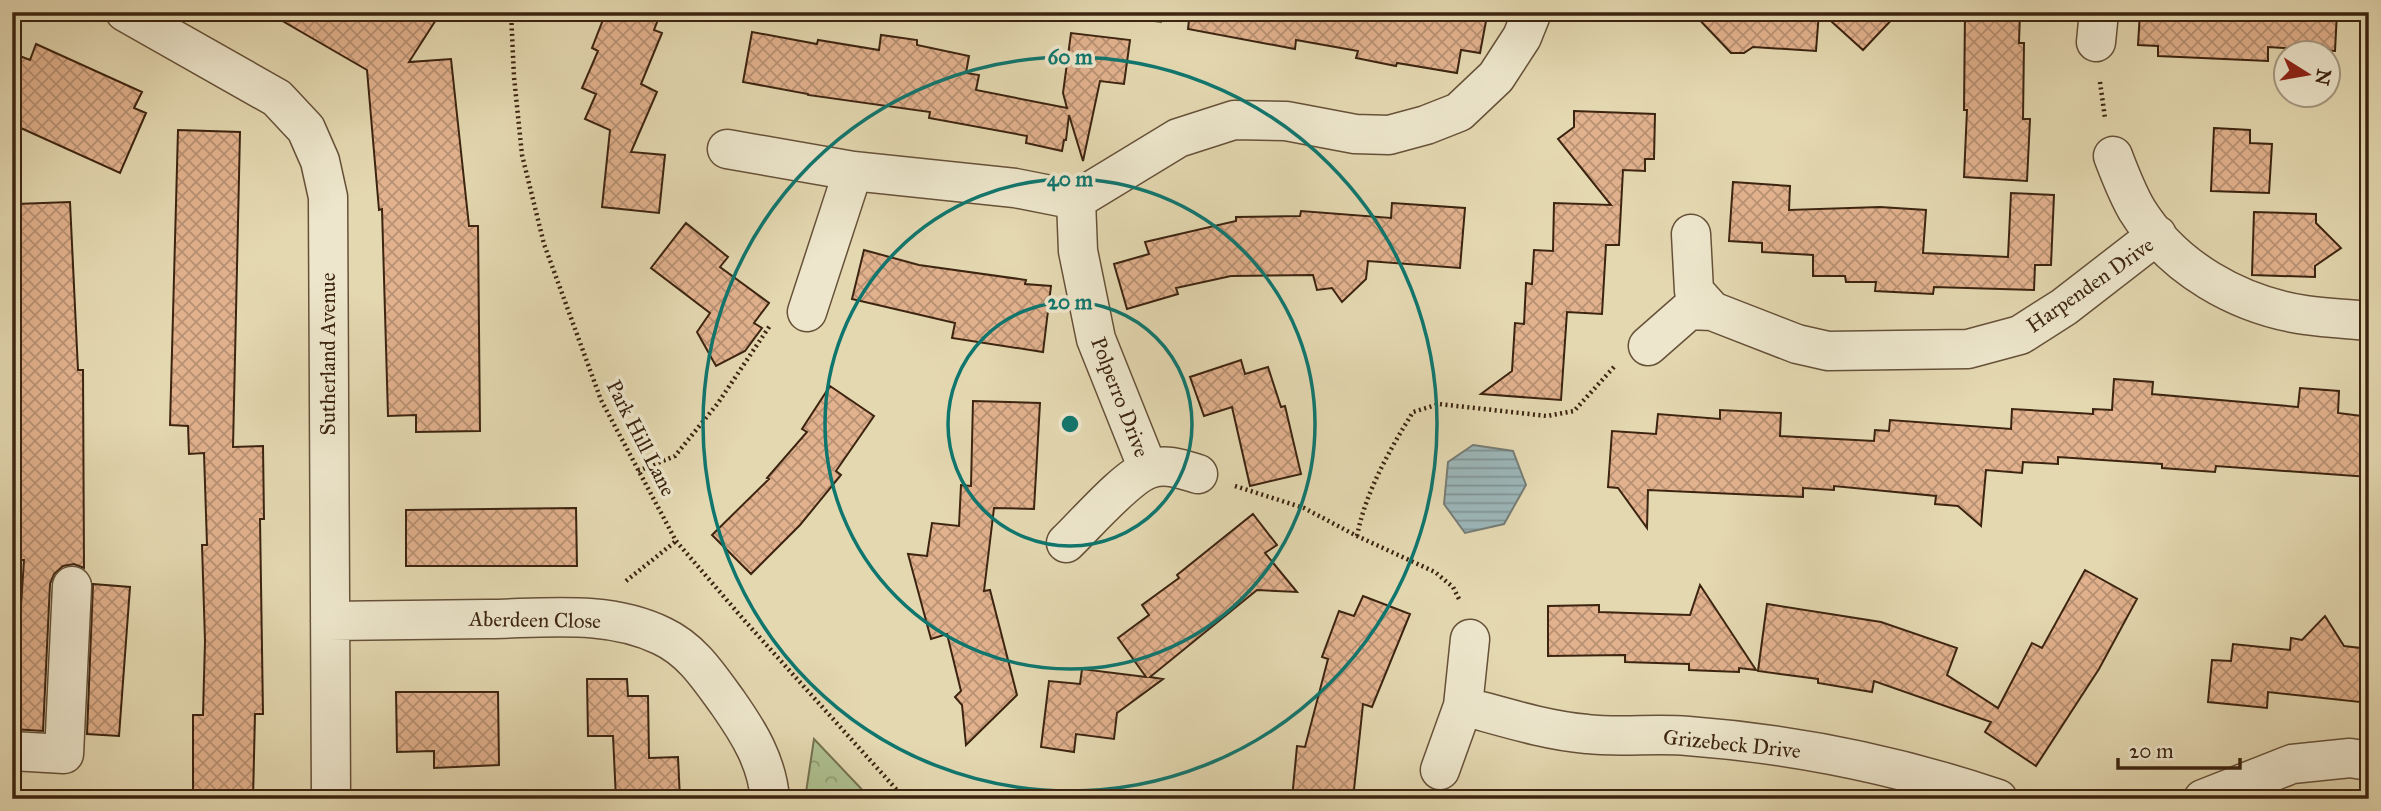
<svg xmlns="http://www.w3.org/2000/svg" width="2381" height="811" font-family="'IM FELL Great Primer',serif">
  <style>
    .forest { fill: url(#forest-crowns); stroke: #757250; stroke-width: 2 }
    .park { fill: url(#park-tufts); stroke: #757250; stroke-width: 2 }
    .water { fill: url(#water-rules); stroke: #767c75; stroke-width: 2 }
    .building { fill: url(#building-cross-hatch); stroke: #3c2410; stroke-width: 2 }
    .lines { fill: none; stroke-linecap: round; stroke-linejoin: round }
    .minor-casing { stroke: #665138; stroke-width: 41 }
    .path { stroke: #3c2410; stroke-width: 4.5; stroke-dasharray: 2 3.5; stroke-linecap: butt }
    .minor { stroke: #ede6cc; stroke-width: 38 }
    .ring { fill: none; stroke: #0f766e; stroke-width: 3.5 }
    .labels { text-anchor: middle; stroke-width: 7; stroke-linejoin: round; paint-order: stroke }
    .street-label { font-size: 21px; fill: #3c2410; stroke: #ede6cc }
    .centre { fill: #0f766e; stroke: #ede6cc; stroke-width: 3.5 }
    .ring-label { font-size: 21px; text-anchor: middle; font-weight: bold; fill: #0f766e; stroke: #ede6cc; stroke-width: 7; stroke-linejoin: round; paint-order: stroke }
  </style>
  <defs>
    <pattern id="forest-crowns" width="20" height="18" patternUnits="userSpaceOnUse" patternTransform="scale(1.75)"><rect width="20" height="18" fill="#aec090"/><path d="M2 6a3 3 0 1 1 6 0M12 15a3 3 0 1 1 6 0" fill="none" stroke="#8f9c74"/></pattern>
    <pattern id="park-tufts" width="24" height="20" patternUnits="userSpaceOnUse" patternTransform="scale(1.75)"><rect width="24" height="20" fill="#aec090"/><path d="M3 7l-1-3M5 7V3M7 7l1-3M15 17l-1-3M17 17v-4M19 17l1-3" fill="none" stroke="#8f9c74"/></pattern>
    <pattern id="water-rules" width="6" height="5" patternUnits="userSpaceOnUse" patternTransform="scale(1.75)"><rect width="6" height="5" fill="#9cb6b8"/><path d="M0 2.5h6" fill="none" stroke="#809494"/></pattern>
    <pattern id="building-cross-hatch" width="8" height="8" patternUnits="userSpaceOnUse" patternTransform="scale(1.75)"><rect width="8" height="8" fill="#e2b28e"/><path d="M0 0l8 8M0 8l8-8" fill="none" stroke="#b89173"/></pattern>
  </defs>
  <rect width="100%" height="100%" fill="#e4d8b1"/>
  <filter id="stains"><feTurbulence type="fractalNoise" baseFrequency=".00286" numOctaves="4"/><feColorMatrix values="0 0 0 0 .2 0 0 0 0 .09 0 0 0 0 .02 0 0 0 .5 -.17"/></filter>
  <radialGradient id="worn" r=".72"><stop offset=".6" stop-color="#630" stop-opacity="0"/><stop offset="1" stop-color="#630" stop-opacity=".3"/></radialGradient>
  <path class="forest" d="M814 739 871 799H805Z"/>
  <path class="park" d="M1099 12H1164L1161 22Z"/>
  <path class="water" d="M1473 445 1513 451 1526 485 1504 524 1465 533 1444 504 1448 462Z"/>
  <path class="building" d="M267 12H441L409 62 451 59 469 226H478L480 431 416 432V415L388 416 382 209 379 210 367 70Z
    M606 12H661L654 30 662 33 641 84 657 92 631 152 665 155 659 213 602 207 610 130 585 119 596 94 582 88 598 51 592 48Z
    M1190 12H1433L1486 21 1480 53 1461 50 1457 73 1397 63 1396 66 1356 58 1358 51 1296 40 1295 49 1188 29Z
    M1692 12H1819L1816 51 1753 47 1744 53H1731Z
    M1821 12H1899L1863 50Z
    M1965 12H2020L2019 43H2024L2023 119H2030L2027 181 1964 177 1967 110H1964Z
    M2140 12H2337L2335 51 2268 47V61L2158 56V46L2138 45Z
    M752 32 817 44 818 40 879 50 881 35 917 40V45L969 56 966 73 979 75 976 90 1067 108 1063 93 1071 33 1130 40 1124 84 1100 81 1083 161 1069 115 1066 140H1064L1062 151 1026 143 1027 136 929 118 930 112 808 95V94L743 82Z
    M36 44 142 92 134 108 146 113 120 173 12 124V53L30 60Z
    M1574 111 1655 114 1654 159H1645V171L1623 170 1619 245H1606L1602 314 1567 312 1561 400 1481 394 1512 371 1515 323 1524 324 1526 283 1532 284 1534 250 1553 251 1554 203 1611 205 1558 139 1574 127Z
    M2214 128 2250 130V143L2272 144 2269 193 2211 191Z
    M178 130 240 132 233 447 263 446 264 519H260L263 714H255L253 799H193V715H203L205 641 202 545H207L204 453 189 454 188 426 170 425Z
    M1733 182 1790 186 1789 210 1880 207 1926 210 1923 253 2008 257 2011 193 2054 195 2051 265H2035L2034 290 1934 287 1933 294 1875 291 1876 282H1846L1845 276H1813V255L1762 252V243L1729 241Z
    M70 202 78 370H83L84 568 74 564 63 566 54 574 50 584 43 731 13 729 24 560H20L18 331H12V213L17 212 16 204Z
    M1392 203 1465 208 1460 268 1368 261 1366 279 1342 302 1332 288 1317 290 1313 275 1231 276 1176 288 1178 294 1127 309 1114 264 1149 254 1145 242 1236 221V217L1300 216 1301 211 1391 218Z
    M2254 212 2316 214V223L2341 248 2315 266V277L2252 275Z
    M686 223 728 257 720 267 769 303 754 323 762 328 745 351 716 366 697 332 710 313 651 268Z
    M864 250 919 265 1026 280 1025 284 1051 286 1043 352 952 338 955 323 852 299Z
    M1241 360 1245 374 1268 367 1281 407 1285 406 1301 474 1250 486 1232 407 1204 416 1190 377Z
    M2114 379 2153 382 2152 394 2298 407 2300 388 2339 391 2338 413 2369 417V477L2216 466 2215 472 2162 468V464L2058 457V464L2023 462 2022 473 1986 470 1981 526 1958 506 1935 504 1936 496 1834 486V490L1803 488V497L1648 490 1647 528 1618 488 1608 487 1612 431 1656 434 1658 414 1720 419V410L1781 413 1780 436 1874 441 1875 430 1889 431 1890 420 2011 429 2012 409 2093 414V409L2112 410Z
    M830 386 874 416 836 471 841 475 800 525 751 574 712 535 769 479 767 478 807 432 802 429Z
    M973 401 1040 403 1034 509 994 508 984 591 990 590 1017 695 966 745 962 705 955 697 961 691 947 634 931 639 908 554 927 556 932 523 959 526 961 485 971 486Z
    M576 508 577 566H406V510Z
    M1253 514 1277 545 1265 553 1297 592 1257 590 1150 677 1163 679 1117 713 1114 739 1076 734 1074 752 1041 747 1049 681 1080 684 1082 669 1146 677 1118 638 1149 615 1142 605 1179 578 1177 575Z
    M2085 570 2137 599 2099 669 2036 766 1985 732 1991 722 1874 681 1872 692 1818 683V679L1758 671 1767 604 1881 622 1957 648 1947 675 1998 708 2032 643 2042 648Z
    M93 584 130 587 119 736 87 734Z
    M1700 585 1756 670 1739 668V672L1689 670V664L1625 662V655L1548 656V606L1599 605V612L1690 615Z
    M1363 596 1410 614 1372 707 1363 704 1353 799H1292L1297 746 1305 747 1328 659 1322 657 1339 611 1354 616Z
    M2325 616 2344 646 2369 649V703L2268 692 2267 708 2208 702 2212 660 2231 661 2233 644 2290 650 2291 638 2302 640Z
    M587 679H627L628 696H648L649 758 678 757 680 799H616L613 736H588Z
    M396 692H498L499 765 434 768V751L397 752Z"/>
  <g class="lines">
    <defs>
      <path id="minor" d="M125 12 277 98 306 129 320 161 328 197 331 799
        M2096 42 2099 12
        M727 149 853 171
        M2113 156C2120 174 2127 193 2137 210 2173 268 2238 305 2305 315 2326 318 2347 319 2369 321
        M1691 234 1694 291 1712 311
        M807 312 853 171 1015 188 1076 200
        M1648 346 1689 310 1712 311 1797 344 1828 351 1968 349 2020 335 2064 307 2157 235
        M1148 469 1096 339 1078 251 1076 200 1178 138 1234 120 1286 121 1355 134 1389 135 1426 125 1459 112 1496 77 1522 37 1532 12
        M1066 543C1085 525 1126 477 1149 469 1166 463 1182 469 1198 474
        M330 621C384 620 437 620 490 619 547 618 609 610 662 636 692 650 709 677 728 703 749 733 767 762 770 799
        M1463 706C1504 717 1544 730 1587 734 1620 738 1654 733 1688 736 1794 744 1898 765 1998 799
        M12 751 64 754 72 586
        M1440 770 1463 706 1470 639
        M2203 799 2292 764 2350 758 2369 761"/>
    </defs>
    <use href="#minor" class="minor-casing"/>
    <path class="path" d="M511 12 514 77 522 155 544 244 601 400 676 541 744 620 905 799
      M2100 82 2105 118
      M638 471 675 456 718 403 771 324
      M1235 486 1304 508 1357 536 1435 572 1453 587 1460 601
      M1357 536C1366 491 1389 451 1413 412L1439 404 1547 416 1574 411 1614 367
      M626 581 676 541"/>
    <use href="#minor" class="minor"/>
  </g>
  <g class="ring">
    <circle cx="1070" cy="424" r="122"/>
    <circle cx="1070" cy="424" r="245"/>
    <circle cx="1070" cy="424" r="367"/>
  </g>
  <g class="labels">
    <g class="street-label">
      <text transform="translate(2090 285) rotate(-35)" y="7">Harpenden Drive</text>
      <text transform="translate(328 354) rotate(-90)" y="7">Sutherland Avenue</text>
      <text transform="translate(1120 397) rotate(69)" y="7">Polperro Drive</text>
      <text transform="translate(641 438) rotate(63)" y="7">Park Hill Lane</text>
      <text transform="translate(535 620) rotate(1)" y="7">Aberdeen Close</text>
      <text transform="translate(1732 744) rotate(6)" y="7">Grizebeck Drive</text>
    </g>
  </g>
  <circle cx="1070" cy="424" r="10" class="centre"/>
  <g class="ring-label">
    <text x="1070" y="64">60 m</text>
    <text x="1070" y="186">40 m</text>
    <text x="1070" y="309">20 m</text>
  </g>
  <rect width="2381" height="811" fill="none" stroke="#e4d8b1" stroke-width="42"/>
  <rect x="14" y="14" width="2353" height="783" fill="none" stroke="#3c2410" stroke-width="3.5"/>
  <rect x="21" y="21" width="2339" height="769" fill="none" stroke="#3c2410" stroke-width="2"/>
  <g transform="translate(2307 74) rotate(101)"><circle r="33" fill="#ede6cc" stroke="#a69881" stroke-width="2"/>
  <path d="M0-5L12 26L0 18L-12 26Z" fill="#8f2418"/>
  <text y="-10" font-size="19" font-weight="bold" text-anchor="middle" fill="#3c2410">N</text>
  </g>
  <path d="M2118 758v10h122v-10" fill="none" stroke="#3c2410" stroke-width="3.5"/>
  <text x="2129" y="758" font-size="21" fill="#3c2410" stroke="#ede6cc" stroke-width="5" paint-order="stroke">20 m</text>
  <rect width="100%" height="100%" filter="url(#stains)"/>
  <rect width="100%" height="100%" fill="url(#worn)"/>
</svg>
